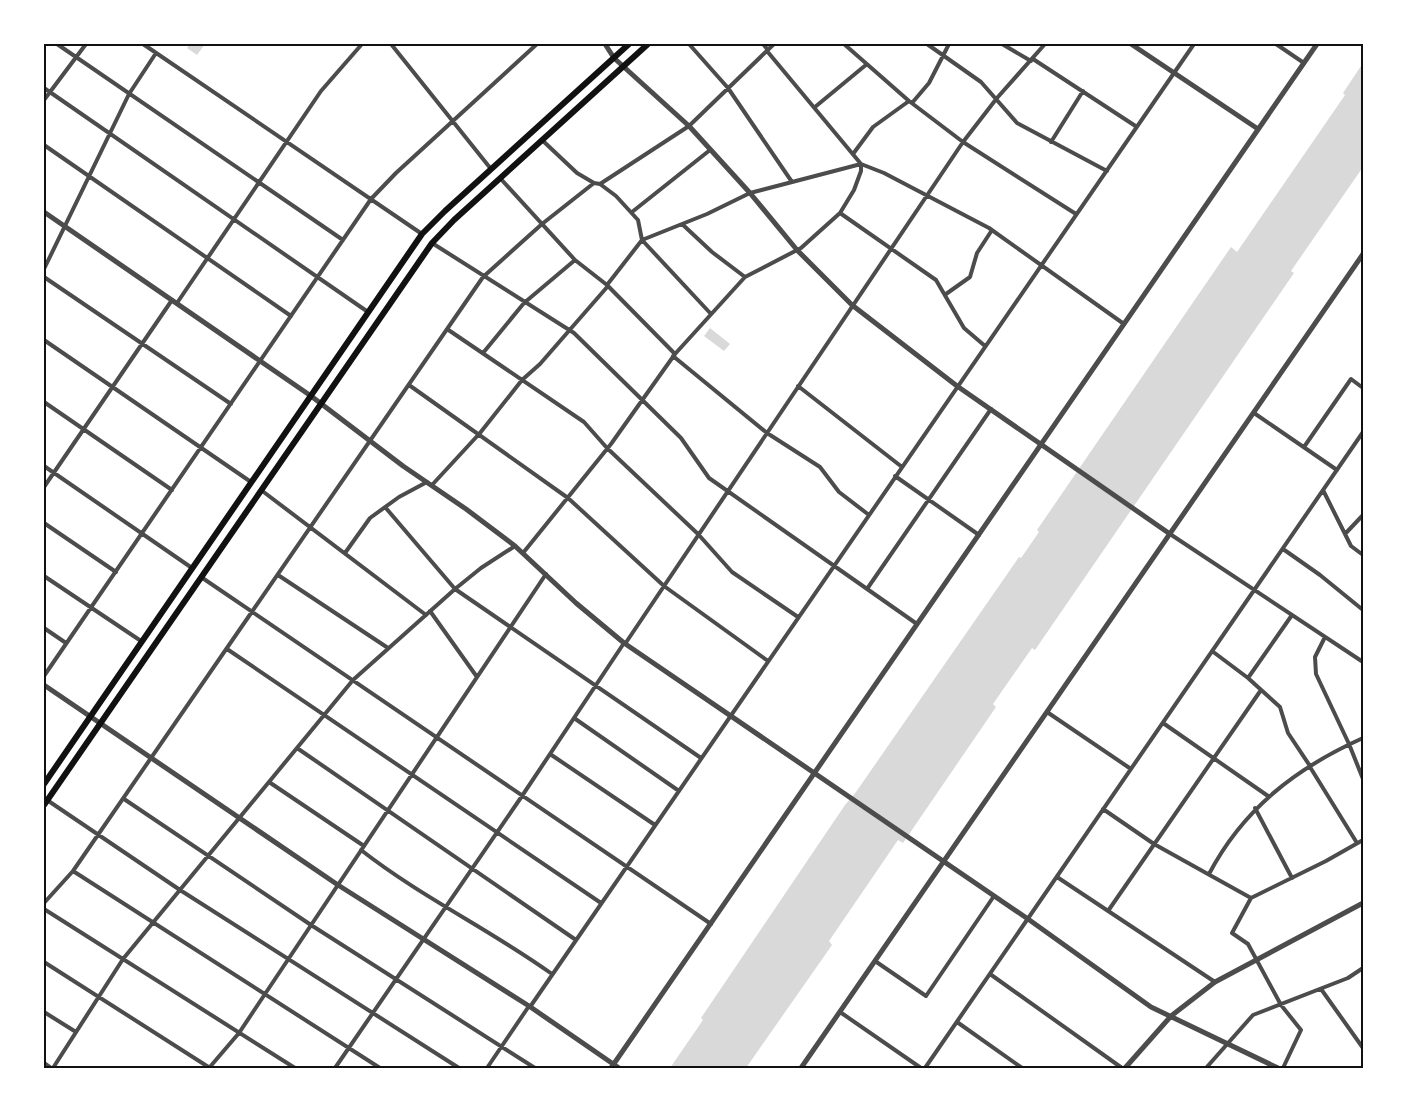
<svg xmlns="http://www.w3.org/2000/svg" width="1407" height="1112" font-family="Karla,sans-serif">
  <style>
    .water { fill: #d9d9d9 }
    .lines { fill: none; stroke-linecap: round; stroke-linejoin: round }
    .minor { stroke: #4c4c4c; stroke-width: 4 }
    .tertiary { stroke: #4c4c4c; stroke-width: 5 }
    .primary { stroke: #111; stroke-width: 6 }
    .neatline { fill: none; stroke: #111; stroke-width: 2 }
  </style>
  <rect width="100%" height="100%" fill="#fff"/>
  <path class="water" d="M190 44H205L197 55 187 48Z
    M1363 63V167L1291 271 1294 273 1035 650 1032 648 993 704 996 707 903 843 898 840 829 941 832 945 746 1068H670L703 1020 701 1018 845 805 856 792 1019 557 1021 558 1039 532 1037 530 1231 247 1237 252 1345 95 1343 93Z
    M710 328 730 344 724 351 704 336Z"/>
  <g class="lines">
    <path class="minor" d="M57 44 343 240
      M143 44 422 234
      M391 44 491 169
      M689 44 728 88 792 182
      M763 44 768 50
      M844 44 909 101 963 142 1076 214
      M927 44 981 82 1017 123 1107 171
      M1002 44 1031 61
      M1276 44 1304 63
      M767 51 861 164 884 173 989 228 1124 324
      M1033 59 1137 127
      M44 88 368 312
      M44 100 86 44
      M912 103 929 83 949 44
      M815 107 867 64
      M542 140 577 173 594 183 600 184 616 196 638 220 642 240 607 285
      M1051 142 1083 91
      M44 145 291 316
      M853 154 873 127 909 101
      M500 178 575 260 607 285 675 354
      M600 184 689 126 774 44
      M632 212 710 150
      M840 213 936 280 964 328 985 346
      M682 224 712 252 745 277
      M432 243 574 333 681 438 709 478 917 624
      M44 269 129 94 156 53
      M44 277 231 404
      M946 294 970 277 977 253 992 230
      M177 303 321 91 362 44
      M711 314 642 240 707 214 750 193 861 164
      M447 329 584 422 607 448 698 534 732 572 798 617
      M44 340 251 482
      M483 353 524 303 575 260
      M673 356 767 433 820 467 839 492 869 515
      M409 385 568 498 664 586 768 661
      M798 386 902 467
      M44 402 172 490
      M1254 413 1337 470
      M1304 447 1351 379 1363 388
      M44 466 192 568
      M895 476 979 535
      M432 485 480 433 522 380 540 364 608 286
      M44 487 172 300
      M261 490 426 615
      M1323 490 1351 546 1363 555
      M385 507 455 589 701 758
      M44 523 116 572
      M1170 534 1363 662
      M1345 534 1363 515
      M1283 549 1320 575 1363 610
      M345 553 370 518 399 497 427 482
      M523 553 611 444 675 354 745 277 801 248 840 213 854 190 861 171V164
      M278 575 388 648
      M44 576 141 641
      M201 577 711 924
      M867 589 991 409
      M430 611 477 677
      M44 628 66 643
      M1325 637 1315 657 1316 674 1349 744
      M625 644 963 142 997 98 1045 44
      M227 649 601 903
      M1212 651 1248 678 1280 707 1288 733 1310 766
      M44 676 371 199 396 173 537 44
      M1248 678 1292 615
      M1047 712 1131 769
      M574 718 679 791
      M1163 723 1268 796
      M1349 744 1363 779
      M297 748 576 940
      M550 754 655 825
      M1310 767 1357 843
      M269 782 364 846
      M124 799 311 925 535 1068
      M47 800 180 890 459 1068
      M1255 808 1292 878
      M1103 809 1154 844 1251 898
      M361 850C421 897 491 930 552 974
      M73 871 380 1068
      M1209 874C1243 809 1296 768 1363 738
      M1057 877 1215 982
      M44 903 73 871 483 277 542 224 594 183
      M44 909 295 1068
      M1108 911 1261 690
      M875 961 926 996 994 896
      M44 962 210 1068
      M990 974 1122 1068
      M1321 989 1363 1048
      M530 1007 1194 44
      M44 1012 76 1032
      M840 1012 921 1068
      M957 1022 1022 1068
      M44 1063 51 1068
      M53 1068 123 959 353 680 455 589 481 568 515 546
      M209 1068 239 1033 265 994 546 574
      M335 1068 522 796 624 643
      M487 1068 529 1006
      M925 1068 1363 432
      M1206 1068 1253 1015 1348 978 1363 968
      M1283 1068 1301 1030 1281 1005 1248 944 1232 933 1251 898 1326 861 1363 840"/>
    <path class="tertiary" d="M605 44 614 58 689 126 750 193 797 250 852 305 957 386 1170 534
      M1131 44 1258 129
      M44 212 311 396 403 466 466 509 515 546 576 603 624 643 1028 919 1151 1007 1278 1068
      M44 685 338 885 529 1006 619 1068
      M611 1068 1317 44
      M801 1068 1363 254
      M1125 1068 1171 1016 1215 982 1363 903"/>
    <path class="primary" d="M44 784 422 234 445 211 629 44
      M44 805 432 243 454 220 648 44"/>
  </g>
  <rect width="1407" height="1112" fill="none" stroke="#ffffff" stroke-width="90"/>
  <rect x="45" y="45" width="1317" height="1022" class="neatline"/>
</svg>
